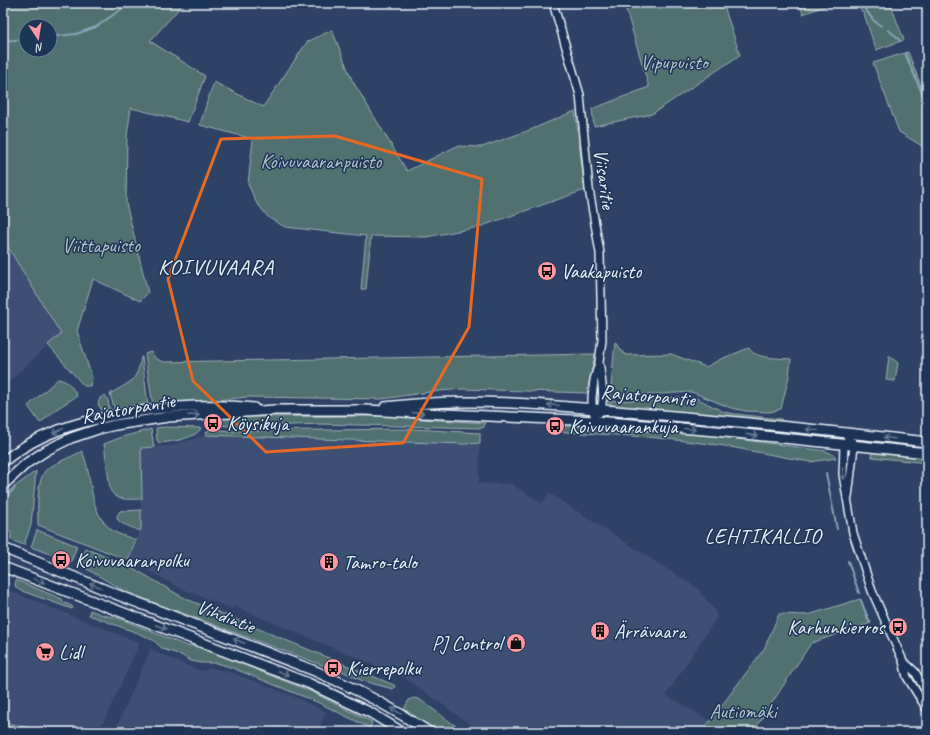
<svg xmlns="http://www.w3.org/2000/svg" width="930" height="735" font-family="Caveat,sans-serif">
  <style>
    .built { fill: #3c4f73 }
    .green { fill: #517070; stroke: #9cb0b4; fill-rule: evenodd }
    .lines { fill: none; stroke-linecap: round; stroke-linejoin: round }
    .stream { stroke: #86a4b5; stroke-width: 2 }
    .tertiary-casing { stroke: #e8f1f8; stroke-width: 10 }
    .primary-casing { stroke: #e8f1f8; stroke-width: 12 }
    .tertiary { stroke: #1d3557; stroke-width: 7 }
    .primary { stroke: #1d3557; stroke-width: 9 }
    .oneway { stroke: #64778f }
    .marked { fill: none; stroke: #e86824; stroke-width: 3; stroke-linejoin: round }
    .labels { text-anchor: middle; stroke-width: 3; stroke-linejoin: round; paint-order: stroke }
    .park-label { font-size: 20px; fill: #b3c4c8; stroke: #1d3557 }
    .street-label { font-size: 20px; fill: #e8f1f8; stroke: #1d3557 }
    .poi-label { font-size: 20px; fill: #e8f1f8; stroke: #1d3557; text-anchor: start }
    .neighbourhood-label { font-size: 21px; letter-spacing: 1px; fill: #e8f1f8; stroke: #1d3557 }
    .quarter-label { font-size: 22px; letter-spacing: 1px; fill: #e8f1f8; stroke: #1d3557 }
  </style>
  <rect width="100%" height="100%" fill="#2d4265"/>
  <filter id="ink" filterUnits="userSpaceOnUse"><feTurbulence type="fractalNoise" baseFrequency=".025" numOctaves="2"/><feDisplacementMap in="SourceGraphic" scale="8" xChannelSelector="R" yChannelSelector="G"/><feConvolveMatrix kernelMatrix="1 2 1 2 8 2 1 2 1" color-interpolation-filters="sRGB"/></filter>
  <g filter="url(#ink)">
    <path class="built" d="M3 239 61 334 3 387Z
      M205 435 464 444 480 443 479 483 511 484 542 503 549 493 697 588 716 612 717 617 666 695 710 721 702 732H481L405 678 233 606 232 609 180 588 128 560 141 528V448L173 445Z
      M3 588 140 643 99 732H45L3 722Z
      M151 648 156 652 200 671 213 668 233 673 293 696 326 712 317 732H115V730Z"/>
    <path class="green" d="M3 3H184L150 41 205 76 188 122 131 108 127 136 126 203 148 293 140 301 93 279 77 331 92 378 90 386H84L48 345 61 334 3 239ZM26 26H50V50H26Z
      M624 3H723L740 55 652 114 594 126 592 109 649 87Z
      M799 3H833L803 14Z
      M854 3H890L904 40 876 50 864 14Z
      M332 30 352 80 407 171 457 146 482 147 530 130 575 111 585 190 479 227 426 237 371 236 366 289H361L366 236 285 227 269 218 256 202 248 184 253 139 200 125 206 105 214 82 263 107 307 42Z
      M908 52 927 101V149L899 132 873 63Z
      M615 342 621 351 626 355 671 354 706 367 721 359 749 348C754 359 780 358 791 359L789 376 781 409 770 412 746 411 731 408 692 392 610 397Z
      M151 352 155 358 163 362 595 354 587 393 463 389 429 392 382 399 248 397 153 406 145 354Z
      M889 356 898 363 895 381 886 380Z
      M141 357H142L148 406 115 411 110 394C131 381 137 382 141 357Z
      M58 379C69 381 72 387 77 396L58 408 40 423 28 406Z
      M105 395 108 400 110 412 101 409 98 404 100 398Z
      M676 397 696 398 724 412 735 414 781 419 783 421 778 423 615 407 607 401 646 400Z
      M390 416 421 419 485 423 484 427 481 428 319 424 241 427 218 425 219 419 234 417Z
      M588 425 715 436 826 451 834 455 836 458 810 462 725 446 694 442 649 437 548 431V429H557L564 426Z
      M165 427 201 428C196 439 170 442 159 443L157 440 156 428Z
      M151 429 154 447 141 448 142 499C130 499 115 502 110 489L104 444 122 437Z
      M209 429 231 431 414 429 480 433V443L464 444 205 435Z
      M82 451C94 478 87 512 113 531 119 535 129 537 136 540L128 560 38 525C38 511 36 480 46 470 54 463 72 457 82 451Z
      M871 452 927 457V463L872 457Z
      M36 471 31 525 24 545 11 540V532L3 527V499L10 490Z
      M141 510V529L140 531 121 523 117 519V516L120 511Z
      M37 530 77 546 71 562 31 547Z
      M85 548 138 571 177 594 189 600 394 685 395 687 393 689 363 681 331 666 330 668 126 592 80 565Z
      M16 580 62 599 63 602 73 607 72 609 19 590 15 586Z
      M860 599 871 623 811 643 753 732H702L764 649 779 614 808 615Z
      M90 610 103 615 118 618 187 646H196L310 691 372 722 370 728 317 702 230 667 217 663H201L191 661 181 655 163 649 153 640 140 634 89 615Z
      M414 698 419 699 464 732H437L404 709 409 700Z
      M3 722 39 730 45 732H3Z"/>
    <g class="lines">
      <path class="stream" d="M861 3 873 20 881 26
        M888 30 896 36 900 41
        M50 37 76 34 96 27 130 3
        M3 41 26 39
        M905 53 927 105
        M3 446 5 444
        M826 473 837 529
        M3 500 15 488
        M848 561 859 593
        M861 600 869 622"/>
      <defs>
        <path id="tertiary" d="M553 3 580 95 589 189 600 253 602 340 599 362 594 380 592 397V408L596 421
          M599 413C606 400 601 381 600 367
          M851 434 844 445 843 475 853 533 872 591 903 661 907 677 927 709
          M848 497 854 446 853 442
          M903 661 915 672 927 693"/>
        <path id="primary" d="M385 407C469 396 554 405 638 413 735 421 831 431 927 442
          M3 462C42 429 92 418 141 411 178 406 217 404 254 408
          M3 485 27 463 47 450 71 438 98 429 115 425 168 417 275 410H366L402 412 596 421 716 431 927 453
          M3 548 118 595 315 671C355 688 393 708 429 732
          M3 567 308 683 371 713 402 732"/>
      </defs>
      <use href="#tertiary" class="tertiary-casing"/>
      <use href="#primary" class="primary-casing"/>
      <use href="#tertiary" class="tertiary"/>
      <use href="#primary" class="primary"/>
    </g>
    <defs><path id="oneway-shaft" d="M-6 0H5M1.5-3L5.5 0L1.5 3" fill="none" stroke-width="1.6" stroke-linecap="round" stroke-linejoin="round"/></defs>
    <g class="oneway">
      <use href="#oneway-shaft" transform="translate(553 405) rotate(-176)"/>
      <use href="#oneway-shaft" transform="translate(418 413) rotate(3)"/>
      <use href="#oneway-shaft" transform="translate(194 415) rotate(-4)"/>
      <use href="#oneway-shaft" transform="translate(690 429) rotate(5)"/>
      <use href="#oneway-shaft" transform="translate(812 430) rotate(-175)"/>
      <use href="#oneway-shaft" transform="translate(58 431) rotate(156)"/>
      <use href="#oneway-shaft" transform="translate(752 435) rotate(6)"/>
      <use href="#oneway-shaft" transform="translate(889 438) rotate(-173)"/>
      <use href="#oneway-shaft" transform="translate(843 474) rotate(86)"/>
      <use href="#oneway-shaft" transform="translate(39 581) rotate(21)"/>
      <use href="#oneway-shaft" transform="translate(95 585) rotate(-158)"/>
      <use href="#oneway-shaft" transform="translate(161 627) rotate(21)"/>
      <use href="#oneway-shaft" transform="translate(239 641) rotate(-159)"/>
      <use href="#oneway-shaft" transform="translate(283 673) rotate(22)"/>
      <use href="#oneway-shaft" transform="translate(396 711) rotate(-150)"/>
    </g>
  </g>
  <path class="marked" d="M335 136 482 179 469 327 403 443 266 452 193 381 168 279 221 139Z"/>
  <defs>
    <symbol id="bus-disc" viewBox="-11 -11 22 22"><circle r="9.5" fill="#ff9aa2" stroke="#1d3557"/><path d="M-5-6H5V4H4V6H2V4H-2V6H-4V4H-5ZM-3.5-4V0h7V-4ZM-3.5 1.2v1.5H-2V1.2ZM2 1.2v1.5H3.5V1.2Z" fill="#111"/></symbol>
    <symbol id="building-disc" viewBox="-11 -11 22 22"><circle r="9.5" fill="#ff9aa2" stroke="#1d3557"/><path d="M-4-6H4V6H1V3H-1V6H-4ZM-2.5-4.3h1.7v1.8h-1.7ZM.8-4.3h1.7v1.8H.8ZM-2.5-1h1.7V.8h-1.7ZM.8-1h1.7V.8H.8Z" fill="#111"/></symbol>
    <symbol id="shop-disc" viewBox="-11 -11 22 22"><circle r="9.5" fill="#ff9aa2" stroke="#1d3557"/><path d="M-5-2.5h2.3a2.7 3.5 0 0 1 5.4 0H5L5.5 6h-11ZM-1.5-2.5h3a1.5 2.3 0 0 0-3 0Z" fill="#111"/></symbol>
    <symbol id="supermarket-disc" viewBox="-11 -11 22 22"><circle r="9.5" fill="#ff9aa2" stroke="#1d3557"/><path d="M-6-5.5h2.5l.6 2H6L4.5 2H-2.5L-4.4-4H-6ZM-1.5 3.2a1.3 1.3 0 1 0 .1 0ZM3 3.2a1.3 1.3 0 1 0 .1 0Z" fill="#111"/></symbol>
  </defs>
  <g fill-rule="evenodd">
    <use href="#bus-disc" x="536" y="260" width="22" height="22"/>
    <use href="#bus-disc" x="202" y="412" width="22" height="22"/>
    <use href="#bus-disc" x="544" y="415" width="22" height="22"/>
    <use href="#bus-disc" x="50" y="549" width="22" height="22"/>
    <use href="#building-disc" x="318" y="551" width="22" height="22"/>
    <use href="#bus-disc" x="887" y="616" width="22" height="22"/>
    <use href="#building-disc" x="589" y="620" width="22" height="22"/>
    <use href="#shop-disc" x="505" y="632" width="22" height="22"/>
    <use href="#supermarket-disc" x="34" y="641" width="22" height="22"/>
    <use href="#bus-disc" x="322" y="657" width="22" height="22"/>
  </g>
  <g class="labels">
    <g class="park-label">
      <text x="674" y="69">Vipupuisto</text>
      <text x="321" y="168">Koivuvaaranpuisto</text>
      <text x="101" y="252">Viittapuisto</text>
      <text x="743" y="718">Autiomäki</text>
    </g>
    <g class="street-label">
      <text transform="translate(605 179) rotate(82)" y="7">Viisaritie</text>
      <text transform="translate(648 395) rotate(5)" y="7">Rajatorpantie</text>
      <text transform="translate(128 408) rotate(-10)" y="7">Rajatorpantie</text>
      <text transform="translate(226 616) rotate(21)" y="7">Vihdintie</text>
    </g>
    <g class="poi-label">
      <text x="561" y="278">Vaakapuisto</text>
      <text x="227" y="430">Köysikuja</text>
      <text x="569" y="433">Koivuvaarankuja</text>
      <text x="75" y="567">Koivuvaaranpolku</text>
      <text x="343" y="569">Tamro-talo</text>
      <text x="884" y="634" text-anchor="end">Karhunkierros</text>
      <text x="614" y="638">Ärrävaara</text>
      <text x="502" y="650" text-anchor="end">PJ Control</text>
      <text x="59" y="659">Lidl</text>
      <text x="347" y="675">Kierrepolku</text>
    </g>
    <g class="neighbourhood-label">
      <text x="763" y="543">LEHTIKALLIO</text>
    </g>
    <g class="quarter-label">
      <text x="216" y="274">KOIVUVAARA</text>
    </g>
  </g>
  <rect width="930" height="735" fill="none" stroke="#1d3557" stroke-width="16"/>
  <rect x="8" y="8" width="914" height="719" fill="none" stroke="#e8f1f8" stroke-width="1.5" filter="url(#ink)"/>
  <g transform="translate(38 38) rotate(168)"><circle r="19" fill="#1d3557" stroke="#6e8097"/>
  <path d="M0-3L7 15L0 10L-7 15Z" fill="#ff9aa2"/>
  <text y="-6" font-size="11" font-weight="bold" text-anchor="middle" fill="#e8f1f8">N</text>
  </g>
</svg>
